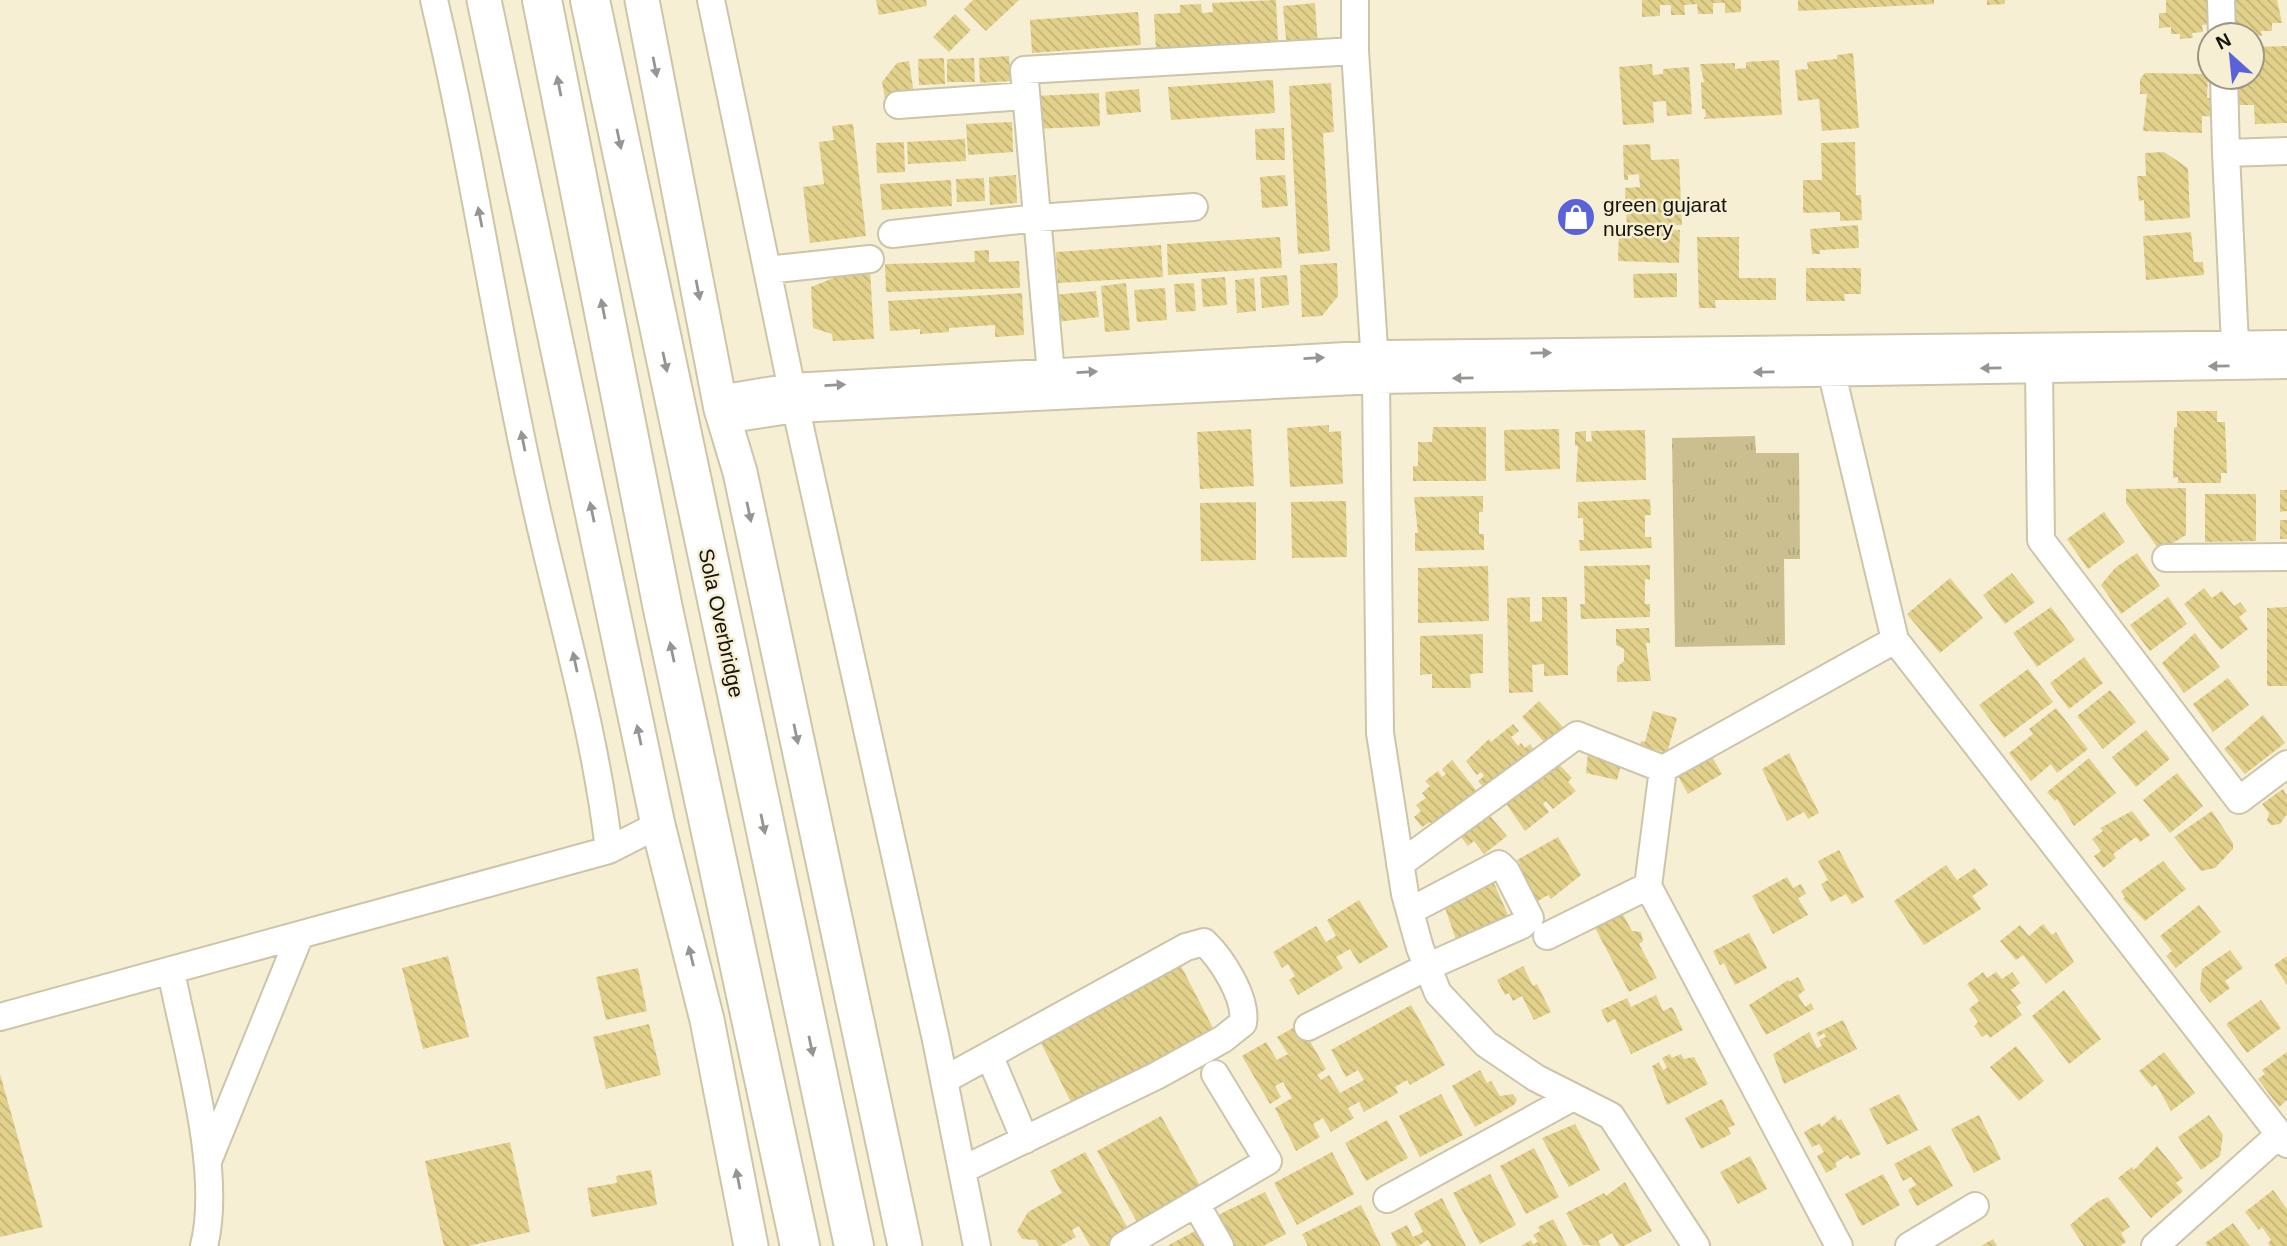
<svg xmlns="http://www.w3.org/2000/svg" width="2287" height="1246" font-family="Helvetica,sans-serif">
  <style>
    .grass { fill: url(#grass-tufts) }
    .building { fill: url(#building-back-hatch) }
    .lines { fill: none; stroke-linecap: round; stroke-linejoin: round }
    .minor-casing { stroke: #ccc5aa; stroke-width: 30 }
    .major-casing { stroke: #ccc5aa; stroke-width: 37 }
    .highway-casing { stroke: #ccc5aa; stroke-width: 42 }
    .minor { stroke: #fff; stroke-width: 26 }
    .major { stroke: #fff; stroke-width: 33 }
    .highway { stroke: #fff; stroke-width: 38 }
    .oneway { fill: #969591 }
    .labels { text-anchor: middle; stroke-width: 5; stroke-linejoin: round; paint-order: stroke }
    .poi-label { font-size: 21px; fill: #16130a; stroke: #f6efd4; text-anchor: start }
    .street-label { font-size: 21px; fill: #16130a; stroke: #f6efd4 }
  </style>
  <defs>
    <pattern id="grass-tufts" width="24" height="20" patternUnits="userSpaceOnUse" patternTransform="scale(1.75)"><rect width="24" height="20" fill="#cbbf8f"/><path d="M3 7l-1-3M5 7V3M7 7l1-3M15 17l-1-3M17 17v-4M19 17l1-3" fill="none" stroke="#aea37a"/></pattern>
    <pattern id="building-back-hatch" width="6" height="6" patternUnits="userSpaceOnUse" patternTransform="scale(1.75)"><rect width="6" height="6" fill="#e2d18b"/><path d="M-1 5l2 2M0 0l6 6M5-1l2 2" fill="none" stroke="#c1b377"/></pattern>
  </defs>
  <rect width="100%" height="100%" fill="#f6efd4"/>
  <path class="grass" d="M1755 436 1756 453H1799L1800 559H1784L1785 645 1675 647 1672 438Z"/>
  <path class="building" d="M876 0H926L927 6 879 15Z
    M973 0H1019L986 31 964 9Z
    M1276 0 1278 43 1156 49 1154 14 1180 13V5L1201 4 1202 13 1213 12 1212 3Z
    M1642 0H1741V12L1725 13V3H1713V14H1698L1697 4 1684 5 1685 15H1671V5H1660V16L1642 17Z
    M1798 0H1934V4L1798 11Z
    M1987 0H2005V4L1987 5Z
    M2166 0H2207L2213 24 2202 25 2203 32 2192 33 2193 38 2180 39V34H2171V27L2159 28V13H2166Z
    M2235 0H2277L2282 23H2272V31H2261L2262 36 2240 32V26H2229L2228 12 2236 11Z
    M1315 3 1318 47 1287 50 1283 6Z
    M1138 12 1141 45 1032 53 1030 20Z
    M955 14 971 30 949 52 933 37Z
    M2287 46V123L2255 124 2254 105H2230V77H2252V47Z
    M1853 53 1859 128 1822 131 1819 99 1798 101 1795 70 1808 69 1807 62 1837 59V55Z
    M1009 56 1011 81 980 83 979 58Z
    M944 58 945 84 919 85 918 59Z
    M974 58 975 82H947V59Z
    M1779 60 1782 115 1703 119 1706 116 1705 109H1702L1701 82H1704L1700 64 1735 63V69L1746 68V62Z
    M909 61 914 94 885 98 882 82 897 63Z
    M1652 64 1653 75 1663 74V69L1689 67 1692 114 1667 116 1666 101 1653 102 1654 123 1623 125 1619 67Z
    M2145 73 2208 74 2207 98H2221V117L2202 116V133L2143 131 2147 94H2140V79Z
    M1273 80 1275 113 1171 120 1168 87Z
    M1331 83 1334 132 1323 133 1330 251 1298 254 1289 86Z
    M1139 89 1141 112 1107 115 1105 92Z
    M1099 93 1100 126 1035 129 1034 96Z
    M1012 122 1013 152 968 155 966 124Z
    M853 124 866 236 810 243 803 187 824 184 819 142 834 140 832 126Z
    M1284 128 1285 160H1256L1255 129Z
    M965 139 966 161 908 164 907 142Z
    M904 142 905 172 877 173 876 143Z
    M1855 142 1856 195H1861L1862 220 1840 221V212L1803 213V180H1822L1821 143Z
    M1650 144 1651 160 1679 159 1682 225 1627 227 1625 188 1640 187 1639 174 1628 175V180H1624L1623 145Z
    M2164 152 2188 168 2190 218 2145 221 2144 200 2139 201 2137 176H2146L2145 153Z
    M1016 175 1017 203 990 205 989 177Z
    M1285 175 1288 206 1262 208 1260 177Z
    M984 178 985 201 957 202 956 179Z
    M951 180 952 206 882 210 880 184Z
    M1858 225 1859 248 1820 250V254H1812L1810 229Z
    M1619 229 1680 230 1679 263 1618 261Z
    M2191 232 2194 262H2203L2204 275 2146 280 2143 236Z
    M1280 237 1282 268 1168 275 1167 244Z
    M1697 237H1739V278H1776V300H1715L1716 308H1699Z
    M1161 245 1163 277 1058 283 1056 252Z
    M989 250V262L1019 261 1020 288 886 292 885 264 975 262 974 251Z
    M1337 263 1338 296 1322 316 1302 317 1300 265Z
    M1806 268H1861V294H1844L1845 301H1806Z
    M870 269 874 339 833 341 832 334 813 328 811 287 841 275V271Z
    M1677 273V297L1634 298 1633 274Z
    M1287 275 1289 305 1262 308 1260 277Z
    M1225 277 1227 305 1203 307 1201 279Z
    M1254 278 1256 311 1237 313 1235 280Z
    M1126 283 1130 330 1105 332 1101 286Z
    M1194 283 1196 311 1176 312 1174 284Z
    M1165 288 1167 320 1137 322 1134 290Z
    M1096 291 1099 317 1056 322 1054 295Z
    M1022 293 1024 335 995 337V325L949 328V332L920 334V329L890 331 888 301Z
    M2177 411H2217V422H2225L2227 473H2221V483H2178V477L2173 478 2174 428 2177 427Z
    M1329 425V432L1341 431 1343 484 1290 487 1287 428Z
    M1433 427H1486V481H1413V466H1418V442H1432Z
    M1251 429 1254 486 1200 489 1197 432Z
    M1559 429 1560 469 1505 471 1504 430Z
    M1645 430 1646 480 1576 482 1578 446H1575V432L1586 431V442L1592 441 1591 431Z
    M2186 488V535L2160 551 2126 503V489Z
    M2280 490H2287V511L2280 512Z
    M2205 494H2256V541L2205 542Z
    M1483 496V512H1479V534H1484V550L1415 551V533H1418L1414 497Z
    M1650 499 1651 515H1645V537H1651L1652 548 1580 551 1579 540H1584L1583 518H1578V502Z
    M1346 501 1347 557 1292 558 1291 502Z
    M1256 502V560L1201 561 1200 503Z
    M2104 512 2125 542 2088 569 2067 539Z
    M2280 520H2287V539H2280Z
    M2137 553 2160 586 2121 614 2101 585 2115 568Z
    M1650 565V580L1645 579V604H1650V617L1581 619 1580 604H1585L1584 566Z
    M1488 566 1489 621 1418 623V568Z
    M2012 573 2035 602 2005 624 1983 595Z
    M1950 578 1983 618 1940 653 1907 614Z
    M2204 588 2212 598 2222 591 2234 606 2240 602 2247 611 2239 617 2248 629 2221 650 2184 604Z
    M1530 597V622L1542 621V597H1567L1568 675 1544 676V664L1532 665 1533 692 1509 693 1507 598Z
    M2168 597 2187 624 2150 651 2130 625Z
    M2051 607 2075 640 2037 667 2013 633Z
    M2287 607V686H2267V608Z
    M1649 628 1650 643H1646L1651 681 1617 682V667L1624 661V649L1616 645V629Z
    M2195 633 2220 667 2184 693 2162 663Z
    M1483 634V673L1470 674 1471 688H1432V674L1420 675V636Z
    M2084 657 2103 683 2069 709 2050 683Z
    M2028 669 2053 702 2004 738 1979 705Z
    M2228 678 2249 705 2213 732 2193 704Z
    M2110 690 2136 722 2103 749 2077 716Z
    M1539 701 1563 727 1545 743 1522 717Z
    M2056 708 2088 749 2057 773 2051 764 2031 781 2009 753 2033 734 2029 729Z
    M1653 711 1677 718 1667 753 1640 746 1641 741 1645 742Z
    M2263 715 2285 743 2245 774 2224 749Z
    M1513 724 1519 731 1511 737 1518 746 1521 743 1525 748 1530 744 1533 749 1484 788 1478 781 1484 776 1481 772 1477 775 1466 761 1489 739 1491 742Z
    M2146 730 2170 759 2136 787 2112 757Z
    M1708 750 1722 774 1688 794 1674 769Z
    M1588 753 1622 761 1617 780 1586 773Z
    M1789 753 1819 813 1808 819 1804 812 1787 821 1762 769Z
    M1552 757 1572 778 1568 782 1576 791 1553 809 1546 801 1543 804 1549 812 1525 831 1505 802Z
    M2089 758 2116 793 2074 826 2057 799 2055 801 2047 792Z
    M1452 760 1479 794 1433 826 1430 822 1422 827 1414 817 1421 811 1416 805 1426 798 1422 793 1430 786 1425 781 1438 771 1442 777 1446 774 1442 769Z
    M2177 773 2203 806 2170 833 2143 800Z
    M2283 789 2287 796V814L2280 824 2271 825 2267 821 2269 813 2262 804Z
    M1485 810 1507 836 1484 854 1474 841 1468 846 1457 832Z
    M2132 811 2150 835 2140 842 2136 837 2113 854 2116 858 2103 868 2094 856 2101 851 2092 839 2103 831 2100 828Z
    M2212 811 2233 843V849L2215 868 2201 871 2174 837Z
    M1558 837 1581 875 1551 899 1548 895 1535 903 1513 868 1520 864 1517 860Z
    M1839 850 1864 897 1852 904 1846 894 1831 902 1821 884 1828 880 1818 861Z
    M2163 861 2186 889 2145 921 2123 899 2125 897 2121 891Z
    M1946 865 1957 880 1975 868 1988 885 1972 896 1981 909 1924 945 1894 901Z
    M1787 877 1793 888 1801 884 1806 894 1798 898 1808 915 1773 934 1752 896Z
    M1492 879 1512 924 1459 948 1443 902Z
    M1359 900 1388 947 1359 964 1350 949 1336 957 1343 968 1298 995 1289 980 1295 976 1288 964 1282 968 1273 952 1316 926 1326 942 1336 936 1327 920Z
    M2199 905 2221 932 2176 968 2166 956 2172 951 2160 936Z
    M1620 909 1632 931 1641 932 1643 941 1639 944 1657 978 1629 992 1593 924Z
    M2043 924 2052 935 2056 932 2074 962 2046 984 2023 955 2016 960 2000 941 2020 925 2029 936Z
    M1749 933 1767 968 1735 985 1724 963 1720 965 1713 951Z
    M2230 950 2243 968 2225 981 2230 988 2210 1003 2200 990 2202 969Z
    M448 956 469 1037 423 1049 402 968Z
    M2287 956V985L2274 965Z
    M1179 962 1215 1032 1073 1106 1037 1035Z
    M1523 966 1533 986 1537 984 1551 1012 1534 1020 1522 996 1513 1001 1509 993 1505 995 1497 980Z
    M638 968 647 1011 606 1020 596 977Z
    M1983 972 1987 978 1996 972 2002 979 2012 972 2020 983 2011 990 2021 1003 2016 1007 2022 1015 1990 1038 1987 1034 1982 1037 1974 1026 1978 1022 1969 1009 1979 1001 1967 984Z
    M1798 977 1805 990 1798 995 1805 1007 1811 1003 1814 1009 1766 1035 1749 1005 1788 980 1789 982Z
    M2064 990 2101 1039 2069 1064 2032 1016Z
    M1656 995 1663 1011 1672 1007 1683 1030 1631 1054 1615 1019 1607 1023 1601 1010 1627 998 1631 1007Z
    M2261 1000 2281 1028 2247 1053 2226 1024Z
    M1411 1005 1445 1065 1410 1085 1407 1080 1395 1087 1398 1093 1364 1112 1359 1102 1348 1108 1354 1118 1331 1132 1323 1118 1313 1124 1320 1137 1296 1151 1275 1108 1292 1098 1283 1082 1275 1086 1281 1097 1270 1104 1242 1056 1266 1042 1277 1060 1288 1054 1277 1037 1300 1024 1326 1069 1317 1075 1321 1080 1329 1075 1340 1093 1364 1080 1358 1070 1346 1077 1331 1050Z
    M1843 1020 1857 1049 1784 1084 1773 1054 1809 1032 1817 1048 1822 1046 1819 1040 1826 1037 1824 1033 1818 1037 1816 1033Z
    M649 1024 661 1075 606 1089 593 1037Z
    M2016 1046 2044 1081 2019 1101 1990 1067Z
    M2164 1052 2195 1093 2171 1111 2156 1084 2152 1087 2139 1071Z
    M2287 1052V1100L2279 1107 2258 1079 2265 1074 2262 1070Z
    M1670 1054 1672 1058 1681 1054 1684 1059 1694 1057 1708 1084 1667 1105 1652 1066 1659 1062 1663 1070 1667 1068 1662 1058Z
    M1480 1070 1487 1083 1491 1081 1500 1096 1513 1094 1517 1100 1514 1105 1475 1127 1452 1086Z
    M0 1074 43 1227 0 1237Z
    M1441 1094 1463 1135 1420 1157 1399 1116Z
    M1899 1094 1918 1130 1887 1145 1869 1109Z
    M1722 1099 1735 1125 1728 1128 1731 1134 1701 1149 1685 1118Z
    M1835 1115 1838 1121 1841 1119 1861 1154 1850 1159 1848 1155 1835 1163 1837 1167 1826 1173 1817 1156 1824 1152 1819 1144 1812 1147 1804 1132 1820 1123 1821 1127Z
    M1979 1115 2001 1159 1974 1173 1951 1129Z
    M2209 1115 2223 1135 2220 1156 2201 1170 2178 1137Z
    M1161 1116 1204 1193 1141 1229 1097 1151Z
    M1387 1120 1408 1158 1366 1181 1345 1143Z
    M1575 1124 1600 1170 1569 1187 1542 1138Z
    M510 1142 530 1232 468 1246H444L425 1161Z
    M1930 1145 1953 1186 1917 1206 1908 1190 1916 1185 1911 1177 1903 1181 1894 1164Z
    M2157 1146 2183 1178 2176 1183 2183 1191 2151 1218 2118 1178 2132 1167 2134 1170Z
    M1534 1148 1559 1197 1526 1214 1500 1166Z
    M1085 1152 1131 1234 1109 1246H1090L1079 1226 1072 1230 1076 1237 1060 1246H1039L1036 1240 1022 1239 1017 1231 1028 1212 1062 1193 1050 1171Z
    M1332 1152 1354 1194 1297 1225 1274 1183Z
    M1750 1156 1767 1189 1738 1204 1720 1172Z
    M651 1170 657 1205 592 1217 587 1188 617 1183 616 1176Z
    M1490 1174 1516 1225 1480 1244 1453 1193Z
    M1883 1174 1900 1205 1862 1226 1845 1194Z
    M1625 1182 1652 1231 1624 1246H1619L1612 1233 1598 1241 1601 1246 1583 1245 1566 1213 1604 1193 1606 1196Z
    M2273 1190 2287 1209V1246H2270L2268 1243 2271 1240 2262 1227 2259 1230 2245 1212Z
    M1265 1192 1286 1234 1263 1246H1219L1206 1221Z
    M2108 1197 2130 1227 2121 1233 2126 1242 2120 1246H2084L2070 1225 2097 1202Z
    M1442 1198 1466 1246H1431L1428 1240 1418 1246H1397L1391 1233 1407 1225 1413 1237 1423 1232 1414 1213Z
    M1361 1205 1381 1246H1308L1302 1234Z
    M1553 1219 1567 1246H1521L1531 1240 1533 1244 1538 1242 1533 1235 1540 1231 1538 1227Z
    M2233 1223 2250 1246H2207L2205 1243Z
    M1195 1231 1203 1246H1167Z
    M1993 1239 1997 1246H1981Z"/>
  <g class="lines">
    <defs>
      <path id="minor" d="M434 0C473 163 496 329 533 493 559 612 595 728 609 850
        M711 0 796 409 936 1040 977 1246
        M1355 0V51L1376 380 1380 733 1405 894 1420 948 1438 993 1486 1044 1536 1078 1611 1116 1696 1246
        M2221 0 2222 35
        M2224 77 2226 153
        M898 105 1026 96
        M892 234 1037 218 1194 207
        M767 270 870 259
        M2235 344 2226 153 2287 151
        M2039 368 2041 540 2239 800 2287 764
        M1051 374 1024 70 1355 51
        M719 399 791 387 1381 354 2287 344
        M724 420 796 409 1376 380 2287 365
        M2166 558 2287 557
        M1895 640 2287 1144
        M1663 769 1648 886 1839 1246
        M1400 864 1577 735 1663 769 1895 640 1831 370
        M1547 936 1648 886
        M171 971C186 1049 223 1171 204 1246
        M0 1017 609 850 658 825
        M1308 1027 1427 967 1522 925 1530 918 1506 871 1499 864 1410 911
        M990 1057 1025 1140
        M944 1080 1186 947 1204 942C1222 959 1247 998 1243 1023L1223 1039 1156 1076 962 1170
        M208 1161 300 935
        M1387 1199 1573 1097
        M1196 1204 1220 1246
        M1123 1246 1268 1161 1215 1074
        M1909 1246 1975 1206
        M2155 1246 2280 1134"/>
      <path id="major" d="M484 0 658 825 707 1020 751 1246
        M642 0 721 409 740 472 905 1246"/>
      <path id="highway" d="M542 0 663 609 800 1246
        M590 0 854 1246"/>
    </defs>
    <use href="#minor" class="minor-casing"/>
    <use href="#major" class="major-casing"/>
    <use href="#highway" class="highway-casing"/>
    <use href="#minor" class="minor"/>
    <use href="#major" class="major"/>
    <use href="#highway" class="highway"/>
  </g>
  <defs><path id="oneway-solid" d="M-6-.8H1V-3.2L6.5 0L1 3.2V.8H-6Z" transform="scale(1.75)"/></defs>
  <g class="oneway">
    <use href="#oneway-solid" transform="translate(655 67) rotate(79)"/>
    <use href="#oneway-solid" transform="translate(559 86) rotate(-101)"/>
    <use href="#oneway-solid" transform="translate(619 139) rotate(78)"/>
    <use href="#oneway-solid" transform="translate(480 217) rotate(-101)"/>
    <use href="#oneway-solid" transform="translate(698 290) rotate(79)"/>
    <use href="#oneway-solid" transform="translate(603 309) rotate(-101)"/>
    <use href="#oneway-solid" transform="translate(1541 353) rotate(-1)"/>
    <use href="#oneway-solid" transform="translate(1314 358) rotate(-3)"/>
    <use href="#oneway-solid" transform="translate(665 362) rotate(78)"/>
    <use href="#oneway-solid" transform="translate(2219 366) rotate(179)"/>
    <use href="#oneway-solid" transform="translate(1991 368) rotate(179)"/>
    <use href="#oneway-solid" transform="translate(1087 372) rotate(-3)"/>
    <use href="#oneway-solid" transform="translate(1764 372) rotate(179)"/>
    <use href="#oneway-solid" transform="translate(1463 378) rotate(179)"/>
    <use href="#oneway-solid" transform="translate(835 385) rotate(-3)"/>
    <use href="#oneway-solid" transform="translate(523 441) rotate(-101)"/>
    <use href="#oneway-solid" transform="translate(592 512) rotate(-102)"/>
    <use href="#oneway-solid" transform="translate(749 512) rotate(78)"/>
    <use href="#oneway-solid" transform="translate(672 652) rotate(-102)"/>
    <use href="#oneway-solid" transform="translate(575 662) rotate(-102)"/>
    <use href="#oneway-solid" transform="translate(796 734) rotate(78)"/>
    <use href="#oneway-solid" transform="translate(639 735) rotate(-102)"/>
    <use href="#oneway-solid" transform="translate(763 824) rotate(78)"/>
    <use href="#oneway-solid" transform="translate(691 956) rotate(-104)"/>
    <use href="#oneway-solid" transform="translate(811 1046) rotate(78)"/>
    <use href="#oneway-solid" transform="translate(738 1179) rotate(-101)"/>
  </g>
  <defs>
    <symbol id="shop-disc" viewBox="-11 -11 22 22"><circle r="9.5" fill="#5a62d9" stroke="#f6efd4"/><path d="M-5-2.5h2.3a2.7 3.5 0 0 1 5.4 0H5L5.5 6h-11ZM-1.5-2.5h3a1.5 2.3 0 0 0-3 0Z" fill="#fff"/></symbol>
  </defs>
  <g fill-rule="evenodd">
    <use href="#shop-disc" x="1554" y="195" width="44" height="44"/>
  </g>
  <g class="labels">
    <g class="poi-label">
      <text x="1603" y="212">green gujarat<tspan x="1603" dy="24">nursery</tspan></text>
    </g>
    <g class="street-label">
      <text transform="translate(721 623) rotate(78)" y="7">Sola Overbridge</text>
    </g>
  </g>
  <g transform="translate(2231 56) rotate(333)"><circle r="33" fill="#f6efd4" stroke="#9c9783" stroke-width="2"/>
  <path d="M0-5L12 26L0 18L-12 26Z" fill="#5a62d9"/>
  <text y="-10" font-size="19" font-weight="bold" text-anchor="middle" fill="#16130a">N</text>
  </g>
</svg>
